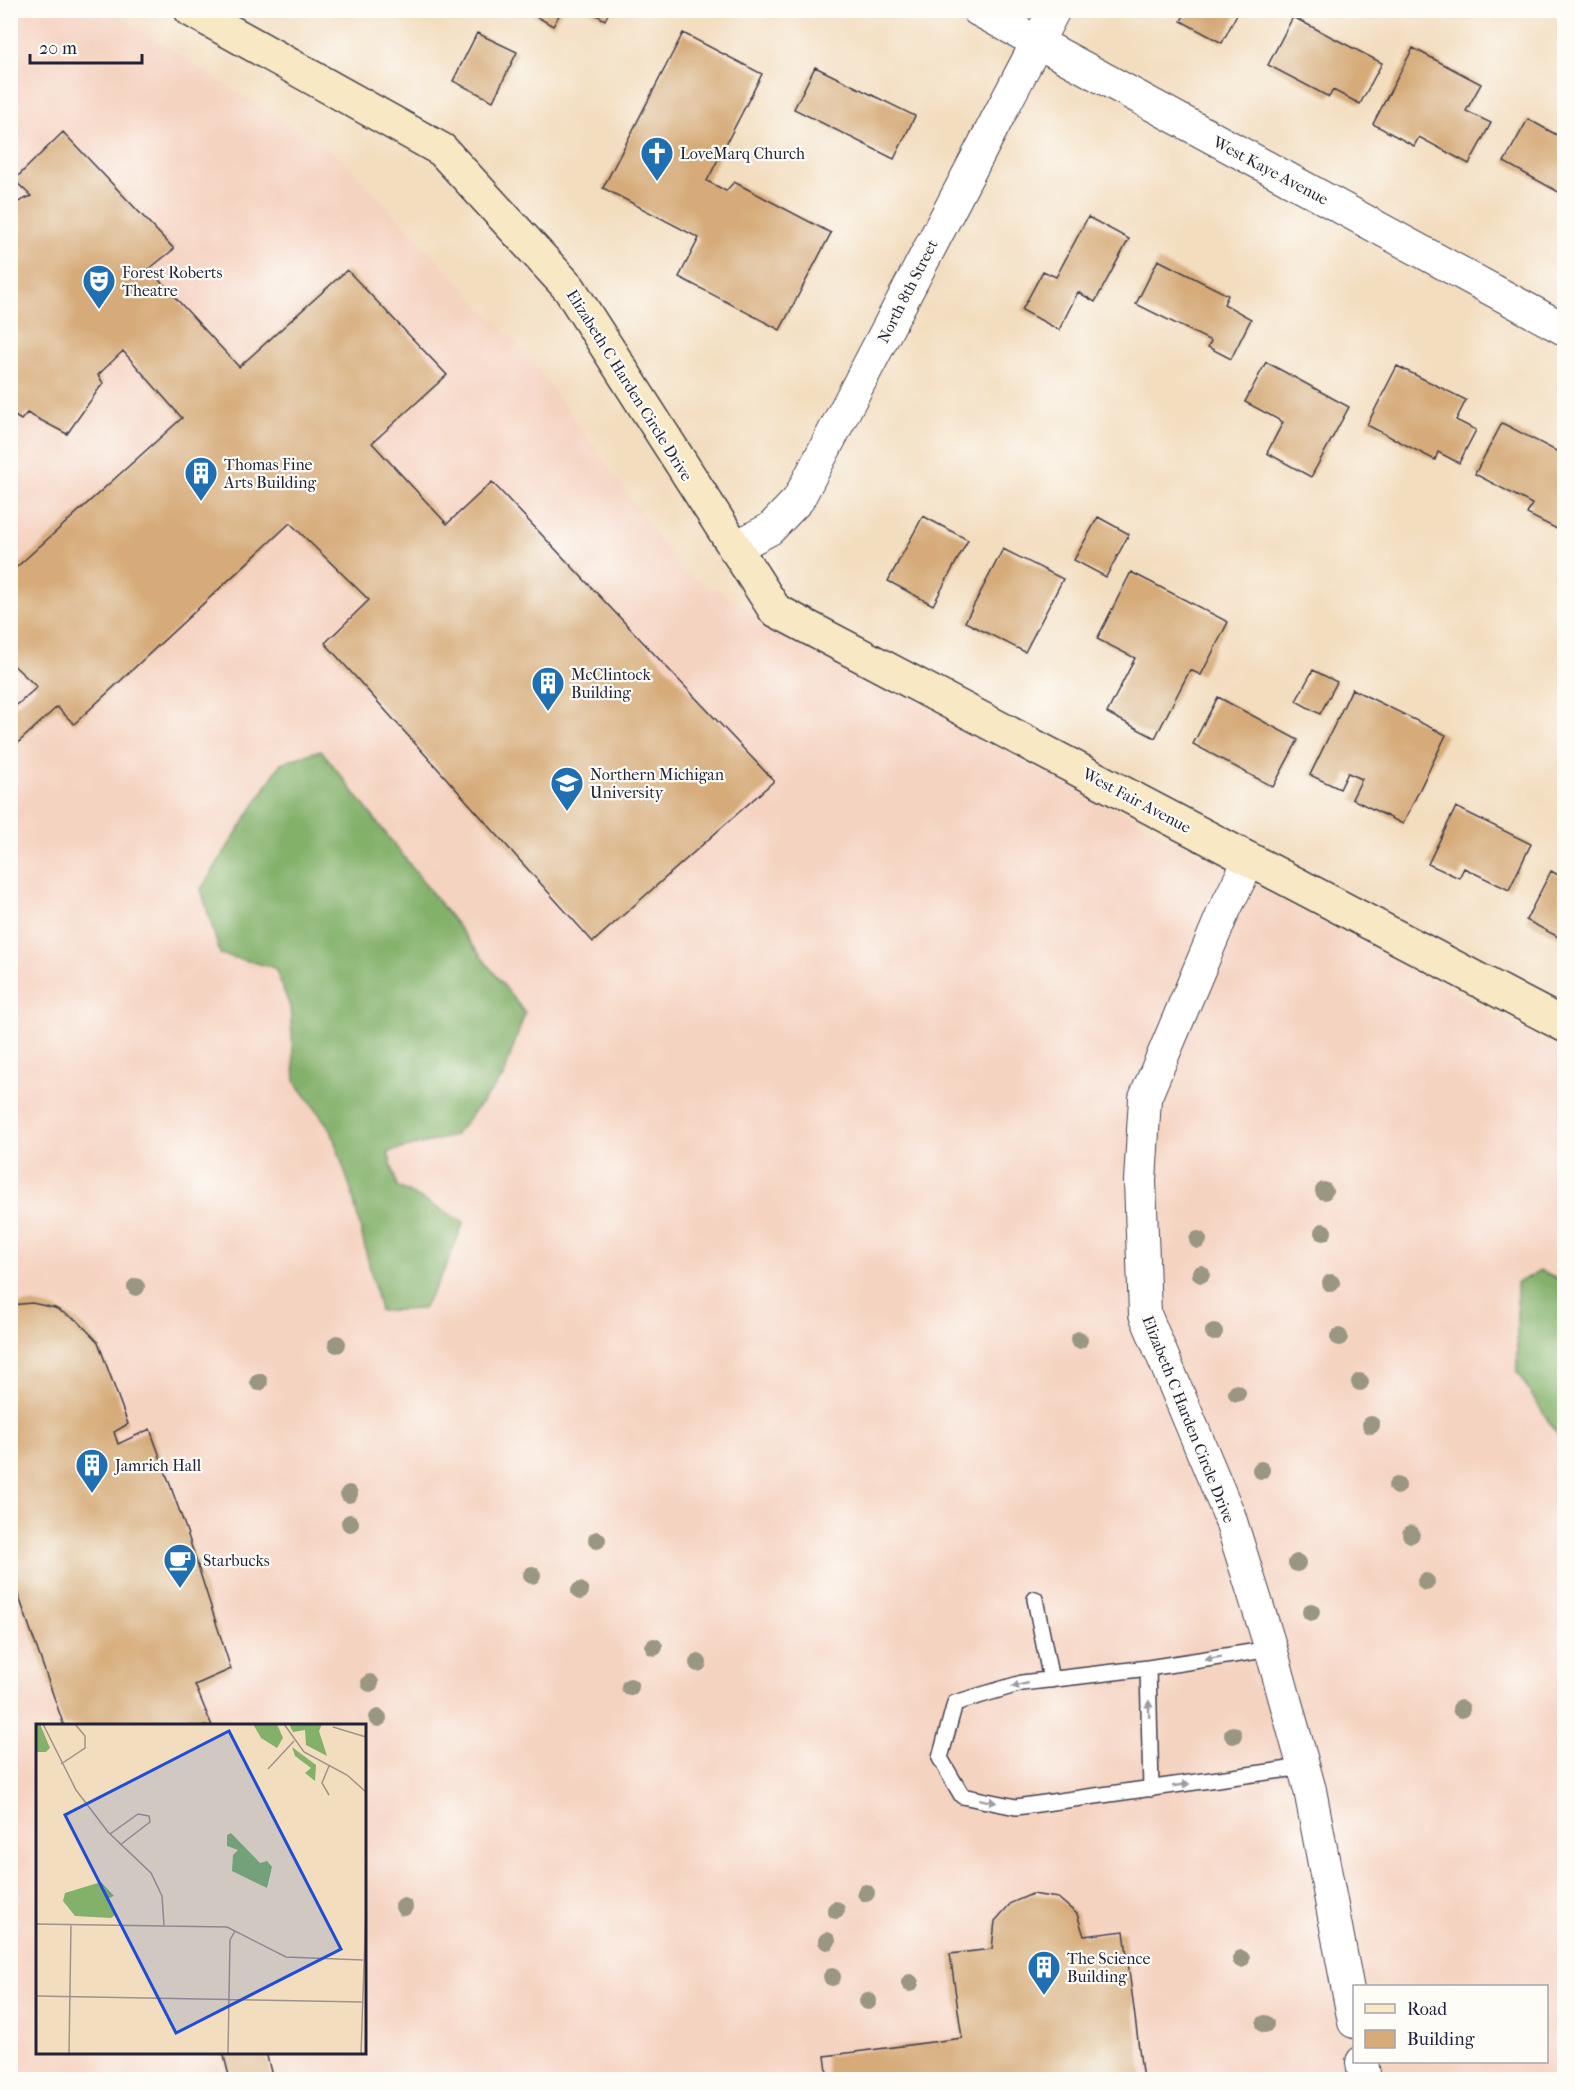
<svg xmlns="http://www.w3.org/2000/svg" width="1575" height="2090" font-family="'IM FELL French Canon',serif">
  <style>
    .built { fill: #f5d3c1; fill-rule: evenodd }
    .forest { fill: #83b16a; stroke: #526a52; stroke-width: 1.5 }
    .building { fill: #d6ab79 }
    .lines { fill: none; stroke-linecap: round; stroke-linejoin: round }
    .lane-casing { stroke: #413e4f; stroke-width: 18 }
    .street-casing { stroke: #413e4f; stroke-width: 34 }
    .secondary-casing { stroke: #413e4f; stroke-width: 36 }
    .lane { stroke: #fff; stroke-width: 15 }
    .street { stroke: #fff; stroke-width: 32 }
    .secondary { stroke: #f8e8c3; stroke-width: 33 }
    .tree { fill: #999782 }
    .oneway { fill: #9c9ca7 }
    .labels { text-anchor: middle; stroke-width: 4.5; stroke-linejoin: round; paint-order: stroke }
    .poi-label { font-size: 16px; fill: #22223b; stroke: #fdfcf7; text-anchor: start }
    .street-label { font-size: 16px; fill: #22223b; stroke: #fdfcf7 }
    .inset-road { fill: none; stroke: #9f928a; stroke-width: 1.5 }
    .view { fill: #1d4ed8; fill-opacity: 0.15; stroke: #1d4ed8; stroke-width: 3 }
    .inset-edge { fill: none; stroke: #22223b; stroke-width: 3 }
  </style>
  <rect width="100%" height="100%" fill="#fdfcf7"/>
  <filter id="ink" filterUnits="userSpaceOnUse"><feTurbulence type="fractalNoise" baseFrequency=".0167" numOctaves="2"/><feDisplacementMap in="SourceGraphic" scale="12" xChannelSelector="R" yChannelSelector="G"/><feConvolveMatrix kernelMatrix="1 2 1 2 8 2 1 2 1" color-interpolation-filters="sRGB"/></filter>
  <filter id="wash" filterUnits="userSpaceOnUse"><feTurbulence type="fractalNoise" baseFrequency=".008" numOctaves="4" result="noise"/><feDisplacementMap in="SourceGraphic" scale="24" xChannelSelector="R" yChannelSelector="G"/><feGaussianBlur stdDeviation="1.35" result="paint"/><feColorMatrix in="noise" values="0 0 0 0 0 0 0 0 0 0 0 0 0 0 0 0 0 1.4 0 .05"/><feComposite in="paint" operator="in"/></filter>
  <g filter="url(#wash)">
    <rect width="100%" height="100%" fill="#f3ddbf"/>
    <path class="built" d="M10 11H111L342 159 531 359 683 572 1564 1053V2079L11 2080ZM38 1726H364V2052H38ZM1354 1986H1546V2062H1354Z"/>
    <path class="forest" d="M321 750 525 1013 503 1077 454 1136 388 1152 397 1186 464 1222 445 1269 423 1309 380 1311 352 1193 331 1130 295 1081 290 1007 275 968 220 954 201 889 281 763Z
      M1540 1271 1564 1282V1439L1558 1436 1517 1372V1283Z"/>
    <g id="blocks">
      <path class="building" d="M525 10H562L553 26Z
        M588 10H610L605 20Z
        M1187 10H1239L1222 43 1181 21Z
        M1293 17 1382 63 1360 104 1333 90 1329 97 1268 65Z
        M477 33 517 52 493 101 453 81Z
        M683 33 762 74 707 181 726 191 734 182 831 233 780 330 679 277 699 238 603 188Z
        M1413 48 1481 84 1466 111 1491 123 1469 164 1419 137 1414 146 1373 124Z
        M815 67 915 116 894 159 794 109Z
        M1528 119 1564 139V195L1504 162Z
        M63 132 174 249 149 269 239 367 347 270 447 375 372 443 447 524 492 482 774 781 593 942 325 643 369 600 290 523 74 724 57 707 10 750V711L37 687 10 662V573L182 418 123 351 98 375 103 383 67 434 27 413 21 420 10 413V206L31 196 14 180Z
        M1088 217 1129 239 1095 302 1078 292 1059 330 1022 310 1043 271 1056 277Z
        M1158 260 1228 295 1224 304 1251 319 1231 359 1208 347 1211 341 1136 304Z
        M1266 362 1349 407 1311 477 1267 453 1283 422 1245 402Z
        M1397 366 1466 400 1456 420 1476 430 1459 463 1438 452 1435 460 1367 425Z
        M1502 423 1564 455V514L1557 529 1527 514 1532 504 1475 474Z
        M923 516 968 540 933 605 888 581Z
        M1098 517 1129 534 1106 577 1074 560Z
        M1003 549 1063 579 1025 652 965 622Z
        M1131 572 1228 622 1201 675 1190 670 1155 738 1107 713 1135 658 1097 639Z
        M1313 670 1337 682 1320 714 1296 701Z
        M1352 689 1446 735 1403 824 1352 799 1362 779 1348 773 1340 789 1310 775Z
        M1218 697 1298 740 1273 787 1193 744Z
        M1456 807 1531 844 1509 890 1464 868 1459 878 1428 864Z
        M1551 871 1564 878V940L1526 920Z
        M32 1303 55 1308 78 1321 98 1342 128 1424 114 1432 118 1444 150 1429 186 1529 231 1669 195 1685 212 1726H64L10 1571V1305Z
        M1032 1894 1058 1898 1077 1914 1084 1936 1124 1931 1143 2080H828L825 2056 962 2038 950 1954 992 1949 995 1921 1011 1903Z
        M223 2052H266L273 2080H230Z"/>
    </g>
  </g>
  <g filter="url(#ink)">
    <use href="#blocks" fill-opacity="0" stroke="#413e4f" stroke-width="1.5"/>
    <g class="lines">
      <defs>
        <path id="lane" d="M1035 1599 1051 1680
          M1271 1649 1148 1668 1022 1683 955 1703 940 1758 962 1796 1016 1807 1304 1767
          M1148 1668 1151 1789"/>
        <path id="street" d="M978 10 1564 329
          M734 548 770 529 798 500 1054 10
          M1250 859 1223 913 1145 1098 1140 1181 1145 1314 1229 1515 1271 1649 1310 1790 1354 2022
          M1362 2062 1365 2080"/>
        <path id="secondary" d="M191 10 442 150 569 288 775 610 1564 1025"/>
      </defs>
      <use href="#lane" class="lane-casing"/>
      <use href="#street" class="street-casing"/>
      <use href="#secondary" class="secondary-casing"/>
      <use href="#lane" class="lane"/>
      <use href="#street" class="street"/>
      <use href="#secondary" class="secondary"/>
    </g>
    <g class="tree">
      <circle cx="1324" cy="1191" r="9"/>
      <circle cx="1323" cy="1232" r="9"/>
      <circle cx="1198" cy="1240" r="9"/>
      <circle cx="1201" cy="1274" r="9"/>
      <circle cx="1331" cy="1283" r="9"/>
      <circle cx="136" cy="1287" r="9"/>
      <circle cx="1214" cy="1332" r="9"/>
      <circle cx="1339" cy="1337" r="9"/>
      <circle cx="1079" cy="1340" r="9"/>
      <circle cx="337" cy="1344" r="9"/>
      <circle cx="259" cy="1382" r="9"/>
      <circle cx="1360" cy="1382" r="9"/>
      <circle cx="1237" cy="1393" r="9"/>
      <circle cx="1371" cy="1425" r="9"/>
      <circle cx="1261" cy="1470" r="9"/>
      <circle cx="1397" cy="1486" r="9"/>
      <circle cx="349" cy="1494" r="9"/>
      <circle cx="350" cy="1523" r="9"/>
      <circle cx="1411" cy="1534" r="9"/>
      <circle cx="597" cy="1540" r="9"/>
      <circle cx="1297" cy="1563" r="9"/>
      <circle cx="532" cy="1575" r="9"/>
      <circle cx="1426" cy="1582" r="9"/>
      <circle cx="580" cy="1591" r="9"/>
      <circle cx="1311" cy="1612" r="9"/>
      <circle cx="654" cy="1647" r="9"/>
      <circle cx="698" cy="1663" r="9"/>
      <circle cx="370" cy="1683" r="9"/>
      <circle cx="630" cy="1687" r="9"/>
      <circle cx="1461" cy="1709" r="9"/>
      <circle cx="378" cy="1718" r="9"/>
      <circle cx="1233" cy="1735" r="9"/>
      <circle cx="866" cy="1893" r="9"/>
      <circle cx="404" cy="1907" r="9"/>
      <circle cx="836" cy="1910" r="9"/>
      <circle cx="827" cy="1941" r="9"/>
      <circle cx="1241" cy="1959" r="9"/>
      <circle cx="832" cy="1977" r="9"/>
      <circle cx="910" cy="1983" r="9"/>
      <circle cx="868" cy="2001" r="9"/>
      <circle cx="1265" cy="2024" r="9"/>
    </g>
    <defs><path id="oneway-solid" d="M-6-.8H1V-3.2L6.5 0L1 3.2V.8H-6Z" transform="scale(1.5)"/></defs>
    <g class="oneway">
      <use href="#oneway-solid" transform="translate(1213 1658) rotate(171)"/>
      <use href="#oneway-solid" transform="translate(1020 1685) rotate(167)"/>
      <use href="#oneway-solid" transform="translate(1149 1709) rotate(-91)"/>
      <use href="#oneway-solid" transform="translate(1181 1785) rotate(-8)"/>
      <use href="#oneway-solid" transform="translate(988 1801) rotate(12)"/>
    </g>
  </g>
  <defs>
    <symbol id="church-pin" viewBox="-11 -11 22 30"><path d="M0 17L-7.5 6A9.5 9.5 0 1 1 7.5 6Z" fill="#1f6fb2" stroke="#fdfcf7"/><path d="M-1.2-6h2.4v3.5h3.3v2.4h-3.3V6h-2.4V-.1h-3.3v-2.4h3.3Z" fill="#fff"/></symbol>
    <symbol id="theatre-pin" viewBox="-11 -11 22 30"><path d="M0 17L-7.5 6A9.5 9.5 0 1 1 7.5 6Z" fill="#1f6fb2" stroke="#fdfcf7"/><path d="M-5-5.5Q0-4 5-5.5V0Q5 5 0 6Q-5 5-5 0ZM-3.3-2.5H-1v1.5H-3.3ZM1-2.5H3.3v1.5H1ZM-2.8 1Q0 5.5 2.8 1Z" fill="#fff"/></symbol>
    <symbol id="building-pin" viewBox="-11 -11 22 30"><path d="M0 17L-7.5 6A9.5 9.5 0 1 1 7.5 6Z" fill="#1f6fb2" stroke="#fdfcf7"/><path d="M-4-6H4V6H1V3H-1V6H-4ZM-2.5-4.3h1.7v1.8h-1.7ZM.8-4.3h1.7v1.8H.8ZM-2.5-1h1.7V.8h-1.7ZM.8-1h1.7V.8H.8Z" fill="#fff"/></symbol>
    <symbol id="university-pin" viewBox="-11 -11 22 30"><path d="M0 17L-7.5 6A9.5 9.5 0 1 1 7.5 6Z" fill="#1f6fb2" stroke="#fdfcf7"/><path d="M0-5L7-2L0 1L-7-2ZM-4 1L0 2.5L4 1V4Q0 6-4 4Z" fill="#fff"/></symbol>
    <symbol id="cafe-pin" viewBox="-11 -11 22 30"><path d="M0 17L-7.5 6A9.5 9.5 0 1 1 7.5 6Z" fill="#1f6fb2" stroke="#fdfcf7"/><path d="M-5.5-4.5H6V0H3Q3 3.5 0 3.5H-2.5Q-5.5 3.5-5.5 0ZM3-3.2v2h1.7v-2ZM-6 4.5H4V6H-6Z" fill="#fff"/></symbol>
  </defs>
  <g fill-rule="evenodd">
    <use href="#church-pin" x="638" y="134" width="38" height="52"/>
    <use href="#theatre-pin" x="80" y="262" width="38" height="52"/>
    <use href="#building-pin" x="182" y="454" width="38" height="52"/>
    <use href="#building-pin" x="529" y="664" width="38" height="52"/>
    <use href="#university-pin" x="548" y="764" width="38" height="52"/>
    <use href="#building-pin" x="73" y="1446" width="38" height="52"/>
    <use href="#cafe-pin" x="161" y="1541" width="38" height="52"/>
    <use href="#building-pin" x="1025" y="1948" width="38" height="52"/>
  </g>
  <g class="labels">
    <g class="poi-label">
      <text x="680" y="159">LoveMarq Church</text>
      <text x="122" y="278">Forest Roberts<tspan x="122" dy="18">Theatre</tspan></text>
      <text x="224" y="470">Thomas Fine<tspan x="224" dy="18">Arts Building</tspan></text>
      <text x="571" y="680">McClintock<tspan x="571" dy="18">Building</tspan></text>
      <text x="590" y="780">Northern Michigan<tspan x="590" dy="18">University</tspan></text>
      <text x="115" y="1471">Jamrich Hall</text>
      <text x="203" y="1566">Starbucks</text>
      <text x="1067" y="1964">The Science<tspan x="1067" dy="18">Building</tspan></text>
    </g>
    <g class="street-label">
      <text transform="translate(1271 170) rotate(28)" y="6">West Kaye Avenue</text>
      <text transform="translate(907 291) rotate(-63)" y="6">North 8th Street</text>
      <text transform="translate(630 385) rotate(58)" y="6">Elizabeth C Harden Circle Drive</text>
      <text transform="translate(1137 800) rotate(28)" y="6">West Fair Avenue</text>
      <text transform="translate(1189 1419) rotate(68)" y="6">Elizabeth C Harden Circle Drive</text>
    </g>
  </g>
  <g transform="translate(36 1724)">
    <rect width="330" height="330" fill="#f3ddbf"/>
    <path d="M4 0 14 24 10 28H0V2ZM217 0H241L247 14 241 24 225 14ZM253 0H286L283 7 291 32 270 21 269 6 257 8ZM256 23 280 41 279 57 269 49 275 44 259 32ZM195 109 224 139 231 137 236 143 231 164 196 147 197 131 202 126 191 122V111ZM65 158 78 172 71 175 79 191 75 194 39 192 27 177 29 169Z" fill="#83b16a"/>
    <path class="inset-road" d="M7 0 40 66 72 108 115 149 126 172 128 202M248 0 268 28 311 51 330 68M297 3 330 13M25 40 49 24V12L39 0M293 42 286 59 293 71M232 45 258 17M74 110 102 90 113 92 114 98 84 121M0 200 191 203 250 233 327 236M0 272 326 278M33 330 35 201M192 330 194 216 199 207M325 330 330 184"/>
    <path class="view" d="M193 7 305 225 140 309 29 91Z"/>
    <rect width="330" height="330" class="inset-edge"/>
  </g>
  <rect width="1575" height="2090" fill="none" stroke="#fdfcf7" stroke-width="36"/>
  <rect x="1353" y="1985" width="195" height="78" fill="#fdfcf7" stroke="#a5a5ac" stroke-width="1.5"/>
  <rect x="1365" y="2004" width="30" height="9" fill="#f8e8c3" stroke="#a5a5ac" stroke-width="1.5"/>
  <text x="1407" y="2015" font-size="18" fill="#22223b">Road</text>
  <rect x="1365" y="2030" width="30" height="18" fill="#d6ab79" stroke="#a5a5ac" stroke-width="1.5"/>
  <text x="1407" y="2045" font-size="18" fill="#22223b">Building</text>
  <path d="M30 54v9h112v-9" fill="none" stroke="#22223b" stroke-width="3"/>
  <text x="39" y="54" font-size="18" fill="#22223b" stroke="#fdfcf7" stroke-width="4.5" paint-order="stroke">20 m</text>
</svg>
